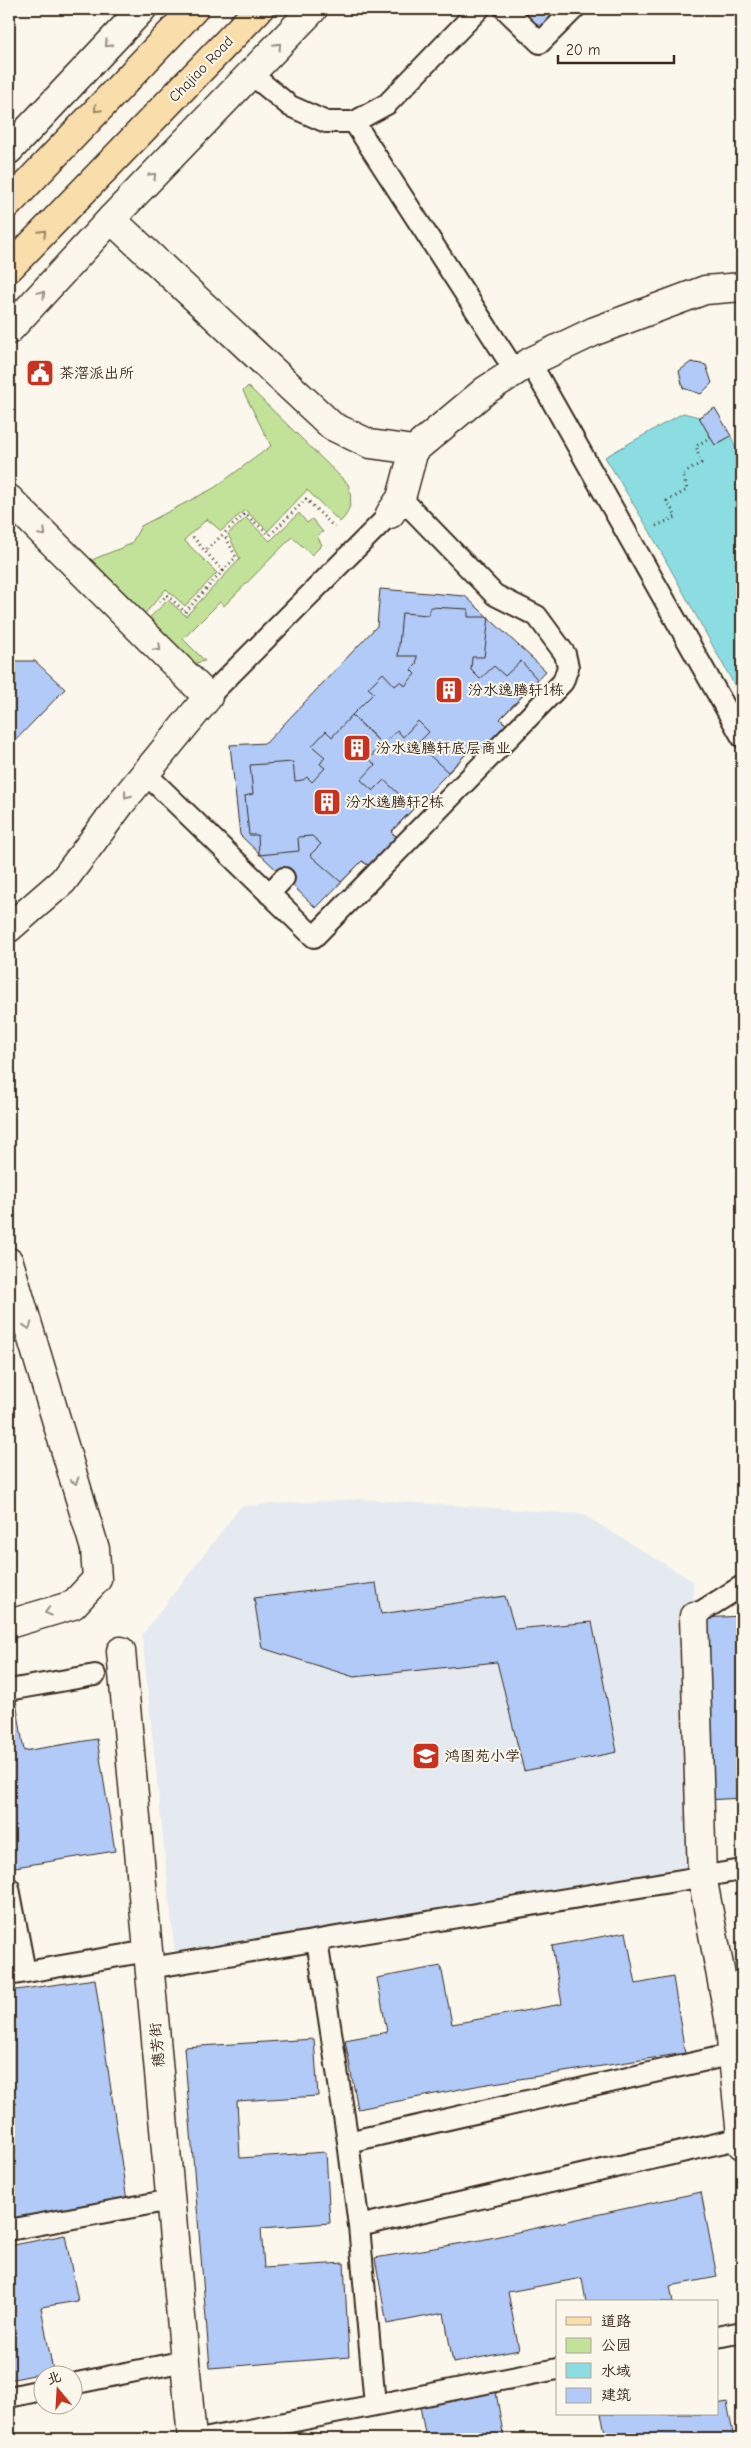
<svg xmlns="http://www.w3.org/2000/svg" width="751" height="2448" font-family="'Comic Neue','LXGW WenKai TC',sans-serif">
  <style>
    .built { fill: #e5eaf0 }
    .green { fill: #c2e199; stroke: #7e865c }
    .water { fill: #8cdde2; stroke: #6c9594 }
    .building { fill: #b1caf8; stroke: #3b2a1e }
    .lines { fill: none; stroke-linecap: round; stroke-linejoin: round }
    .service-casing { stroke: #3b2a1e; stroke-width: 24 }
    .minor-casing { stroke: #3b2a1e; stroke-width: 31 }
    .tertiary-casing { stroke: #3b2a1e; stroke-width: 31 }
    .primary-casing { stroke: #3b2a1e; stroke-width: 31 }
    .path { stroke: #3b2a1e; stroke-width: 3; stroke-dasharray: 1 4; stroke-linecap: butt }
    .service { stroke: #fbf7ec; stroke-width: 20 }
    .minor { stroke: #fbf7ec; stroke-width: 28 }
    .tertiary { stroke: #fbf7ec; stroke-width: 28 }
    .primary { stroke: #f9deab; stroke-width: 28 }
    .oneway { stroke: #9b9085 }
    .oneway2 { stroke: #9a8464 }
    .labels { text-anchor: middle; stroke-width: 4; stroke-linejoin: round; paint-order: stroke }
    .street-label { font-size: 15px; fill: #3b2a1e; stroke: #fbf7ec }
    .poi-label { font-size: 15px; fill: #3b2a1e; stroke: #fbf7ec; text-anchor: start }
  </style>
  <rect width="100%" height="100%" fill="#fbf7ec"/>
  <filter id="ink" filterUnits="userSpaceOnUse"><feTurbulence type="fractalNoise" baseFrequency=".02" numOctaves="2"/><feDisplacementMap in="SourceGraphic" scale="10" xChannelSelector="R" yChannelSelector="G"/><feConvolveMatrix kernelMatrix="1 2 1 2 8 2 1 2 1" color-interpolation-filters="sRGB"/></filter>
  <g filter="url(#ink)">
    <path class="built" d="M359 1499 582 1514 693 1581 702 1876 176 1964 142 1635 241 1506Z"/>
    <path class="green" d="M248 386 348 484C353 499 351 512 340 522L307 490 268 531 245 510 221 531 207 519 184 540 217 573 185 606 166 589 143 616 81 571 94 559 131 544 141 526 214 488 271 446 243 391Z
      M299 513 307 523 312 519 323 532 317 536 322 545 312 555 292 537 224 606 220 602 183 639 205 661 191 664 146 621 168 600 186 616 240 559 228 534 246 518 270 541Z"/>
    <path class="water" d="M683 413 699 417 715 445 731 436 742 463V699L649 530 605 457Z"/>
    <path class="building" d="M505 9H574L540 43Z
      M742 361V377L737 364Z
      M691 362 706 365 712 383 701 394 683 388 679 371Z
      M715 408 731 436 715 445 699 417Z
      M380 589 465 596 546 671 500 719 506 724 476 757 469 751 391 832 397 837 369 866 362 861 316 908 240 835 230 745 266 743 377 626Z
      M430 607 468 609V617H489L484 657H472L471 670 480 679 494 666 505 676 521 661 538 680 500 719 506 724 476 757 469 751 448 772 417 744 429 732 418 721 403 737 397 730 383 745 352 715 374 693 368 688 383 673 395 686 401 681 405 686 415 674 411 670 416 665 417 656H398L402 613 429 615Z
      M9 661H35L65 689 9 747Z
      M352 715 383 745 369 758 375 765 361 780 373 791 384 780 414 808 391 832 397 837 369 866 362 861 341 882 310 855 321 844 312 836 298 837 299 851 259 855 258 835H249L245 796 253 794 250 765 293 762 295 781 303 780 307 777 312 782 325 768 320 764 325 757 312 746 326 731 332 737Z
      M376 1583 381 1614 505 1596 515 1629 592 1622 617 1752 524 1771 497 1662 354 1677 262 1648 254 1598Z
      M742 1616V1798L707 1800 701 1618Z
      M16 1700 24 1751 97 1739 115 1851 9 1868V1701Z
      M626 1932 636 1984 673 1977 685 2053 481 2085 358 2109 345 2040 387 2032 377 1978 441 1966 452 2024 562 2004 552 1946Z
      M95 1979 127 2201 11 2218 9 2200V1991Z
      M314 2039 318 2096 237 2101 240 2158 326 2152 330 2223 261 2228 264 2268 344 2263 349 2357 210 2368 184 2047Z
      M701 2192 717 2277 670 2286 673 2302H586L582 2278 508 2292 519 2350 453 2363 444 2313 387 2324 375 2258 481 2240Z
      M65 2235 78 2301 41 2307 53 2371 9 2380V2246Z
      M496 2392 504 2439H426L420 2406Z
      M727 2402 734 2439H564L605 2432 601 2414H717V2404Z"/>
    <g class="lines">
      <defs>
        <path id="service" d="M505 9 540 43 574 9
          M251 74 290 106 326 122H354L387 104 479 9
          M354 122 515 371
          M530 362 742 737
          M208 697 390 514
          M145 773 314 937 563 682 568 667 565 654 537 616 495 595 401 498
          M269 894 284 878
          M694 1616 742 1586
          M9 1690 95 1675
          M9 1888 25 1972
          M317 1941 348 2142
          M150 1968 742 1870
          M9 1975 148 1951
          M733 2054 348 2142 359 2226 742 2138
          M359 2226 375 2405
          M9 2230 171 2200
          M717 2337 742 2332
          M72 2384 185 2361
          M9 2397 42 2390
          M204 2439 557 2369"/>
        <path id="minor" d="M111 219 332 426 370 444 414 450 486 390 530 362 595 331 705 290 742 287
          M9 499 208 697 121 803 63 881 9 928
          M390 514 401 498 414 450
          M9 1262 95 1549 97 1579 73 1605 9 1624
          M694 1616 702 1876 729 2018 742 2145
          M121 1651 192 2439"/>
        <path id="tertiary" d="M9 150 142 9
          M9 330 111 219 313 9"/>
        <path id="primary" d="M9 203 194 9
          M9 268 259 9"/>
      </defs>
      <use href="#service" class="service-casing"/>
      <use href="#minor" class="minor-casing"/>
      <use href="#tertiary" class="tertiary-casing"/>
      <use href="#primary" class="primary-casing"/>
      <path class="path" d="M656 526 676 517 667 501 687 490 683 474 701 463 696 446 711 437
        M193 537 205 551
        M223 571 236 557 224 534
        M160 602 167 595 185 612 223 571 205 551 245 514 270 535 306 499 334 527"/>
      <use href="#service" class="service"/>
      <use href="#minor" class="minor"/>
      <use href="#tertiary" class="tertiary"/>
      <use href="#primary" class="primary"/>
    </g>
    <defs><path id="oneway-chevron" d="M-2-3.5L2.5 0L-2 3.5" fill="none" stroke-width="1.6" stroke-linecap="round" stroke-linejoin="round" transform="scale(1.25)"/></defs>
    <g class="oneway">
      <use href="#oneway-chevron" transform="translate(108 44) rotate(133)"/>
      <use href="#oneway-chevron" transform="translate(278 46) rotate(-47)"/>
      <use href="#oneway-chevron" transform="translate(153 176) rotate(-46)"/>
      <use href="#oneway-chevron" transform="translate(42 294) rotate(-47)"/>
      <use href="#oneway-chevron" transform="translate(43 533) rotate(45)"/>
      <use href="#oneway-chevron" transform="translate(158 648) rotate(45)"/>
      <use href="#oneway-chevron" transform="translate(127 795) rotate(129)"/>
      <use href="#oneway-chevron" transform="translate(28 1326) rotate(73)"/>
      <use href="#oneway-chevron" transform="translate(75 1481) rotate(73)"/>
      <use href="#oneway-chevron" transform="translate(48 1612) rotate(164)"/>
    </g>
    <g class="oneway2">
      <use href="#oneway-chevron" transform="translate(97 109) rotate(133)"/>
      <use href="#oneway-chevron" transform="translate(43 233) rotate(-46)"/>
    </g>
  </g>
  <defs>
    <symbol id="civic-square" viewBox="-11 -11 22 22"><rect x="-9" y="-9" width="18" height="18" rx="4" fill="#c8321e" stroke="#fbf7ec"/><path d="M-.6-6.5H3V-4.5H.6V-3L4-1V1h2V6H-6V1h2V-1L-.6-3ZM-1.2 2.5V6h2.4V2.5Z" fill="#fff"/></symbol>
    <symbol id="building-square" viewBox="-11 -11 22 22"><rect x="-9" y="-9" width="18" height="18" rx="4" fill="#c8321e" stroke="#fbf7ec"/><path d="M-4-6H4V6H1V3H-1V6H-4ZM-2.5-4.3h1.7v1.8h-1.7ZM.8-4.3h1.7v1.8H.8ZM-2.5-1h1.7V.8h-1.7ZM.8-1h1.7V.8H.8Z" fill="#fff"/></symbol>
    <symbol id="school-square" viewBox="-11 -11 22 22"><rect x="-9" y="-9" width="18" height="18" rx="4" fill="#c8321e" stroke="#fbf7ec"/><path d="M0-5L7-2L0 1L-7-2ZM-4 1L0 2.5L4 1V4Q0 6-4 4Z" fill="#fff"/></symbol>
  </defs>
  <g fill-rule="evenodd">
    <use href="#civic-square" x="24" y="357" width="32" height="32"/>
    <use href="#building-square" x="433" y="674" width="32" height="32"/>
    <use href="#building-square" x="341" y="732" width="32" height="32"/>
    <use href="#building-square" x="311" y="786" width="32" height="32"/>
    <use href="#school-square" x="410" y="1740" width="32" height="32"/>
  </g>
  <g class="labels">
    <g class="street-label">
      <text transform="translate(201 69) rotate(-46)" y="5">Chajiao Road</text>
      <text transform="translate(157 2045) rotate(-95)" y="5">穗芳街</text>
    </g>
    <g class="poi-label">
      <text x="59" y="378">茶滘派出所</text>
      <text x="468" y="695">汾水逸腾轩1栋</text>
      <text x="376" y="753">汾水逸腾轩底层商业</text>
      <text x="346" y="807">汾水逸腾轩2栋</text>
      <text x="445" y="1761">鸿图苑小学</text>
    </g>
  </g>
  <rect width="751" height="2448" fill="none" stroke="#fbf7ec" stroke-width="30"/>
  <rect x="15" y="15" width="721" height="2418" fill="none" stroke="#3b2a1e" stroke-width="2" filter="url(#ink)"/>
  <rect x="556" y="2300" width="162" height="115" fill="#fbf7ec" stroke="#aea59a"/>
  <rect x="566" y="2317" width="25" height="8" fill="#f9deab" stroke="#aea59a"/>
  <text x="601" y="2326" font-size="15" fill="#3b2a1e">道路</text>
  <rect x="566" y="2338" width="25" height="15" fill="#c2e199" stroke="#aea59a"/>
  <text x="601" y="2350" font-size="15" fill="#3b2a1e">公园</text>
  <rect x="566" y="2363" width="25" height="15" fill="#8cdde2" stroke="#aea59a"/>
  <text x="601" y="2376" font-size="15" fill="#3b2a1e">水域</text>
  <rect x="566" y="2388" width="25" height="15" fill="#b1caf8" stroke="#aea59a"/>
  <text x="601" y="2400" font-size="15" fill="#3b2a1e">建筑</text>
  <g transform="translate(58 2390) rotate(342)"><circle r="24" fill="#fbf7ec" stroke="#aea59a"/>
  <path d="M0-4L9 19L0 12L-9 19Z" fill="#c8321e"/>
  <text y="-8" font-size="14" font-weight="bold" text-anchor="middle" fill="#3b2a1e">北</text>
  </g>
  <path d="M558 55v8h116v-8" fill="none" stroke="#3b2a1e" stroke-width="2.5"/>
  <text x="566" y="55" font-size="15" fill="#3b2a1e" stroke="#fbf7ec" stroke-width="4" paint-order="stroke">20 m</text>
</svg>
